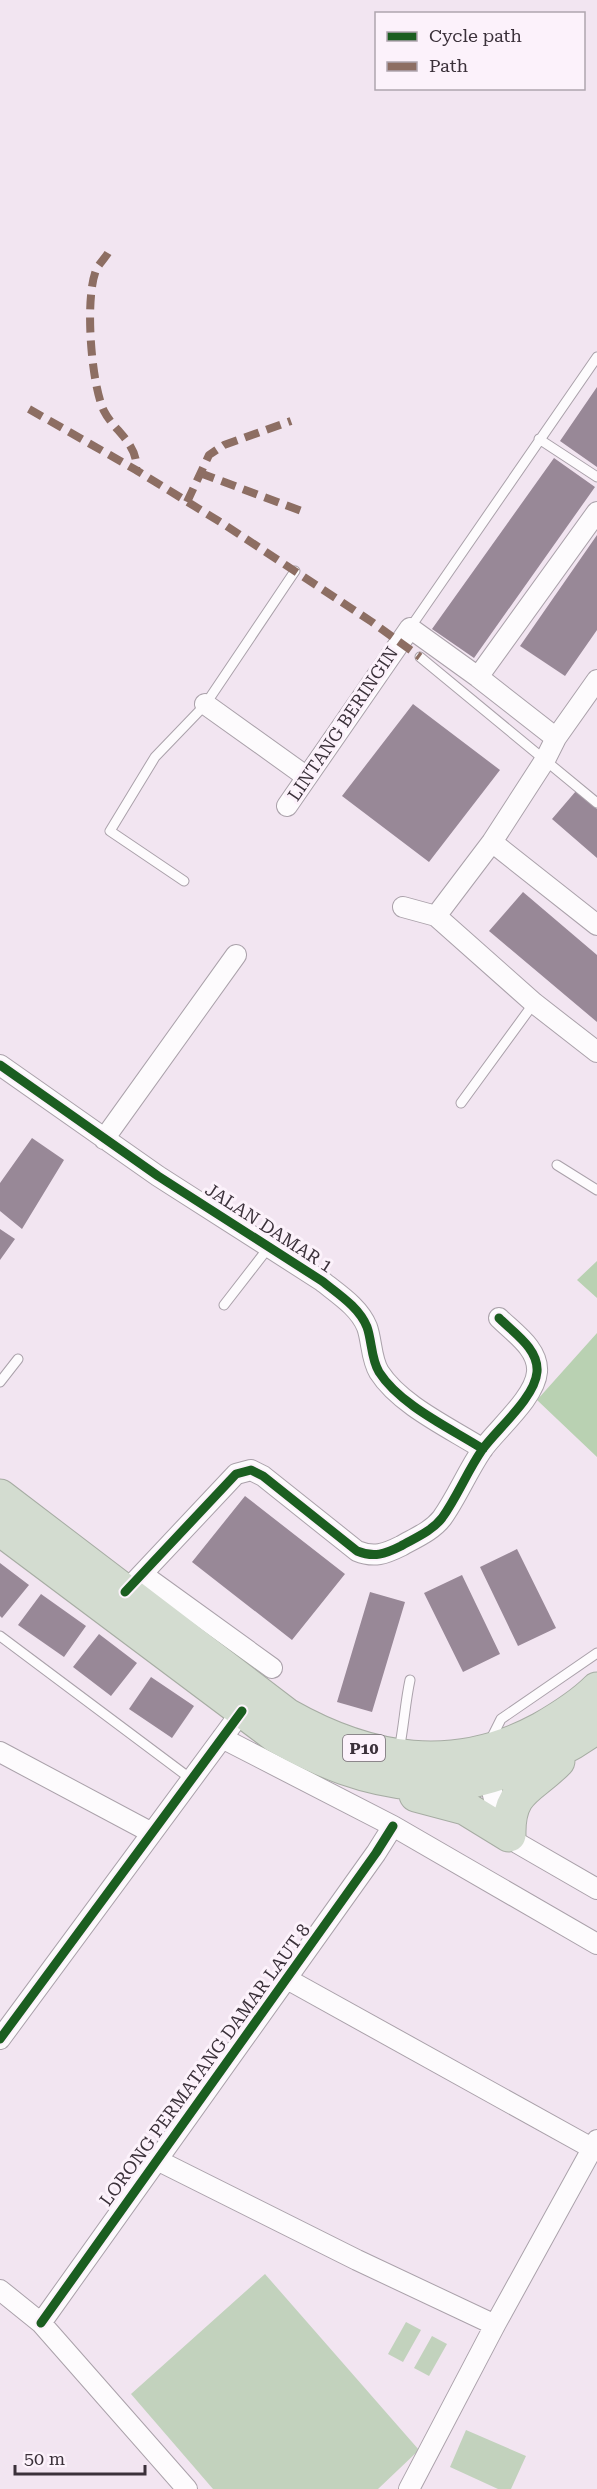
<svg xmlns="http://www.w3.org/2000/svg" width="597" height="2489" font-family="'Roboto Serif',serif">
  <style>
    .green { fill: #c2d2bd }
    .forest { fill: #b9d1b2 }
    .building { fill: #988897 }
    .lines { fill: none; stroke-linecap: round; stroke-linejoin: round }
    .lane-casing { stroke: #aaa1aa; stroke-width: 11 }
    .street-casing { stroke: #aaa1aa; stroke-width: 22 }
    .highway-casing { stroke: #a6aca3; stroke-width: 35 }
    .lane { stroke: #fdfbfd; stroke-width: 9 }
    .street { stroke: #fdfbfd; stroke-width: 20 }
    .highway { stroke: #d3dcd0; stroke-width: 33 }
    .quiet { stroke: #8d6e63; stroke-width: 8; stroke-dasharray: 15 8; stroke-linecap: butt }
    .cycleway-casing { stroke: #fcf2fb; stroke-width: 13 }
    .cycleway { stroke: #1b5e20; stroke-width: 9 }
    .labels { text-anchor: middle; stroke-width: 6; stroke-linejoin: round; paint-order: stroke }
    .shield { fill: #fcf2fb; stroke: #756b74; stroke-width: 1.5 }
    .shield-label { font-size: 16px; font-weight: bold; fill: #3b313a }
    .street-label { font-size: 18px; fill: #3b313a; stroke: #fcf2fb }
  </style>
  <rect width="100%" height="100%" fill="#f2e5f1"/>
  <path class="green" d="M265 2274 419 2450 378 2489H213L131 2394Z
    M406 2322 421 2330 403 2362 388 2354Z
    M432 2336 447 2344 429 2376 414 2368Z
    M466 2430 526 2456 511 2489H498L450 2467Z"/>
  <path class="forest" d="M597 1261V1298L577 1280Z
    M597 1333V1457L537 1400Z"/>
  <path class="building" d="M597 387V467L560 441Z
    M554 458 595 487 474 658 432 629Z
    M597 535V630L565 676 520 646Z
    M413 704 500 770 429 862 342 796Z
    M576 791 597 809V858L552 819Z
    M523 892 597 955V1022L489 931Z
    M32 1138 64 1160 22 1229 0 1211V1183Z
    M0 1229 15 1239 0 1260Z
    M245 1496 345 1574 292 1640 192 1562Z
    M517 1549 556 1628 518 1646 480 1567Z
    M0 1563 29 1585 2 1618 0 1616Z
    M462 1575 500 1654 463 1672 424 1593Z
    M370 1592 405 1602 372 1712 337 1702Z
    M41 1594 86 1626 64 1657 18 1625Z
    M99 1634 137 1663 111 1696 73 1667Z
    M151 1677 194 1706 172 1738 129 1709Z"/>
  <g class="lines">
    <defs>
      <path id="lane" d="M539 439 597 477
        M410 628 597 357
        M420 657 597 803
        M184 881 110 831 155 757 205 705 295 571
        M461 1103 534 1003
        M557 1165 597 1190
        M224 1305 269 1247
        M0 1382 18 1359
        M0 1636 191 1779
        M490 1741 501 1719 597 1653
        M399 1750C404 1726 405 1703 410 1680"/>
      <path id="street" d="M478 677 597 512
        M205 704 307 777
        M287 806 410 628 478 677 556 738
        M492 842 597 925
        M403 907 436 916 534 1003 597 1052
        M436 916 492 842 545 760 556 738 597 680
        M0 1065 158 1176 322 1281C338 1294 359 1307 367 1327 372 1341 371 1359 379 1372 400 1405 450 1428 483 1449
        M104 1139 236 955
        M142 1574 272 1668
        M125 1592 236 1474 251 1470 263 1476 357 1551C374 1558 385 1554 401 1546 415 1538 432 1531 442 1518 457 1497 467 1472 482 1450 496 1430 535 1398 537 1372 539 1349 514 1333 499 1318
        M222 1738 393 1826 597 1944
        M0 1752 152 1833
        M487 1768C493 1796 497 1824 519 1844L597 1889
        M287 1979 597 2151
        M0 2039 242 1711
        M157 2160 357 2260 495 2325
        M0 2290 41 2323 187 2489
        M41 2323 376 1853 393 1826
        M409 2489 495 2325 597 2140"/>
      <path id="highway" d="M0 1496 287 1715C370 1762 454 1776 541 1729 560 1718 581 1705 597 1689
        M0 1529 276 1736C322 1762 365 1779 418 1784 427 1785 436 1787 445 1786 468 1783 490 1777 512 1769 545 1758 570 1747 597 1726
        M416 1795 465 1808 509 1835
        M509 1835C508 1789 531 1789 558 1761"/>
    </defs>
    <use href="#lane" class="lane-casing"/>
    <use href="#street" class="street-casing"/>
    <use href="#highway" class="highway-casing"/>
    <use href="#lane" class="lane"/>
    <use href="#street" class="street"/>
    <use href="#highway" class="highway"/>
    <path class="quiet" d="M108 253C105 258 100 263 97 268 84 295 91 384 104 411 114 431 139 444 136 470
      M29 409 136 470 225 525 372 622 420 657
      M200 473 304 512
      M187 502 209 455 224 445 291 421"/>
    <defs>
      <path id="cycleway" d="M0 1065 158 1176 322 1281C338 1294 359 1307 367 1327 372 1341 371 1359 379 1372 400 1405 450 1428 483 1449
        M125 1592 236 1474 251 1470 263 1476 357 1551C374 1558 385 1554 401 1546 415 1538 432 1531 442 1518 457 1497 467 1472 482 1450 496 1430 535 1398 537 1372 539 1349 514 1333 499 1318
        M0 2039 242 1711
        M41 2323 376 1853 393 1826"/>
    </defs>
    <use href="#cycleway" class="cycleway-casing"/>
    <use href="#cycleway" class="cycleway"/>
  </g>
  <g class="labels">
    <rect class="shield" x="343" y="1735" width="42" height="26" rx="4.5"/>
    <g class="shield-label">
      <text x="364" y="1754">P10</text>
    </g>
    <g class="street-label">
      <text transform="translate(343 724) rotate(-56)" y="6">LINTANG BERINGIN</text>
      <text transform="translate(269 1228) rotate(33)" y="6">JALAN DAMAR 1</text>
      <text transform="translate(205 2065) rotate(-54)" y="6">LORONG PERMATANG DAMAR LAUT 8</text>
    </g>
  </g>
  <rect x="375" y="12" width="210" height="78" fill="#fcf2fb" stroke="#afa5ae" stroke-width="1.5"/>
  <rect x="387" y="32" width="30" height="9" fill="#1b5e20" stroke="#afa5ae" stroke-width="1.5"/>
  <text x="429" y="42" font-size="18" fill="#3b313a">Cycle path</text>
  <rect x="387" y="62" width="30" height="9" fill="#8d6e63" stroke="#afa5ae" stroke-width="1.5"/>
  <text x="429" y="72" font-size="18" fill="#3b313a">Path</text>
  <path d="M15 2465v9h130v-9" fill="none" stroke="#3b313a" stroke-width="3"/>
  <text x="24" y="2465" font-size="18" fill="#3b313a" stroke="#fcf2fb" stroke-width="4.5" paint-order="stroke">50 m</text>
</svg>
